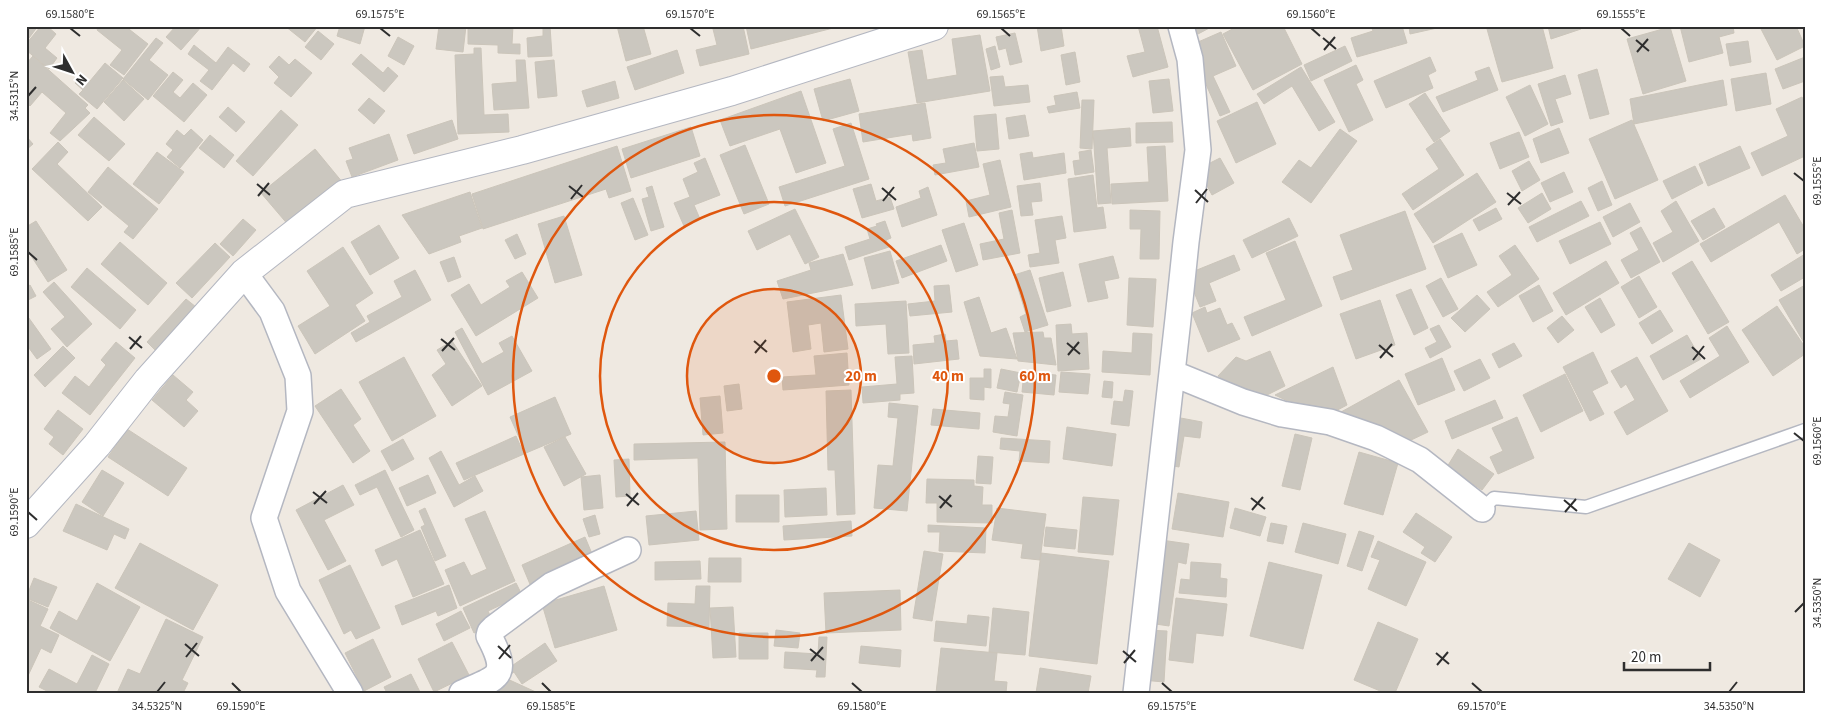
<svg xmlns="http://www.w3.org/2000/svg" width="1831" height="719" font-family="'Source Sans 3',sans-serif">
  <style>
    .building { fill: #cbc7bf; stroke: #cbc5ba }
    .lines { fill: none; stroke-linecap: round; stroke-linejoin: round }
    .service-casing { stroke: #b4b7c1; stroke-width: 15 }
    .minor-casing { stroke: #b4b7c1; stroke-width: 28 }
    .tertiary-casing { stroke: #b4b7c1; stroke-width: 30 }
    .service { stroke: #fff; stroke-width: 12 }
    .minor { stroke: #fff; stroke-width: 25 }
    .tertiary { stroke: #fff; stroke-width: 28 }
    .ticks { fill: none; stroke: #2e2e2e; stroke-width: 2 }
    .ring { fill: none; stroke: #df570e; stroke-width: 2.5 }
    .centre { fill: #df570e; stroke: #fff; stroke-width: 2.5 }
    .ring-label { font-size: 15px; text-anchor: middle; font-weight: bold; fill: #df570e; stroke: #fff; stroke-width: 4; stroke-linejoin: round; paint-order: stroke }
    .neatline { fill: none; stroke: #2e2e2e; stroke-width: 2 }
    .ticks-label { font-size: 12px; text-anchor: middle; fill: #2e2e2e }
  </style>
  <rect width="100%" height="100%" fill="#efe9e1"/>
  <path class="building" d="M26 26H38L26 42Z
    M41 26H47L56 34 45 48 57 58 49 69 26 50V44Z
    M99 26H125L148 44 124 75 110 65 122 50 97 30Z
    M176 26H202L181 50 166 37Z
    M285 26H318L305 42Z
    M340 26H365L360 44 337 36Z
    M439 26H466L463 52 436 49Z
    M468 26H513L512 44H520V54L498 53V45L468 44Z
    M543 26H550L552 56 528 57 527 38 543 36Z
    M617 26H643L651 54 626 61Z
    M724 26H743L749 54 700 66 696 50 717 45 713 29Z
    M746 26H841L751 49Z
    M1037 26H1061L1064 46 1041 51Z
    M1138 26H1157L1168 67 1133 77 1127 56 1145 52Z
    M1194 26H1213L1198 34Z
    M1238 26H1283L1302 64 1253 90 1223 34Z
    M1371 26H1402L1407 43 1357 57 1351 38 1373 31Z
    M1409 26H1446L1410 34Z
    M1496 26H1542L1553 68 1502 82 1487 29Z
    M1548 26H1581V29L1551 39Z
    M1680 26H1733L1734 33 1719 37 1723 53 1689 62Z
    M1765 26H1796L1805 46 1777 60 1761 29Z
    M1670 27 1686 81 1643 94 1627 39Z
    M318 31 334 44 321 60 305 47Z
    M1221 32 1236 66 1213 76 1230 112 1220 116 1189 46Z
    M1015 33 1022 62 1010 65 1006 48 999 50 996 37Z
    M980 35 990 91 917 103 908 52 922 50 927 80 957 75 952 39Z
    M398 37 414 46 404 65 388 56Z
    M156 38 163 43 149 60 168 75 148 100 123 79Z
    M1748 41 1751 62 1730 66 1726 44Z
    M194 45 216 63 228 47 250 64 244 72 233 63 212 90 200 81 209 70 188 54Z
    M995 46 1000 67 991 70 986 49Z
    M1345 46 1352 61 1311 81 1304 65Z
    M474 48H481L484 115 508 114 509 132 458 134 455 55 474 54Z
    M677 50 684 73 635 90 627 67Z
    M1075 52 1080 82 1066 85 1061 55Z
    M361 54 383 73 388 67 398 76 384 92 352 64Z
    M33 56 88 105 85 108 90 113 60 141 50 133 66 113 42 92 30 106 26 102V64Z
    M279 56 289 65 295 59 312 73 291 97 274 83 279 77 269 67Z
    M1430 57 1436 71 1428 75 1433 88 1386 108 1374 81Z
    M1805 57V81L1783 89 1775 69Z
    M516 60H525L529 108 494 110 492 84 517 82Z
    M554 60 557 96 538 98 535 62Z
    M105 63 123 78 97 109 79 94 83 90 75 83 83 75 90 81Z
    M1356 65 1363 80 1356 84 1373 120 1349 132 1324 80Z
    M1301 67 1335 122 1319 131 1292 86 1264 104 1257 94Z
    M1489 67 1498 90 1443 112 1436 97 1478 80 1475 72Z
    M1597 69 1609 114 1590 119 1578 75Z
    M173 72 183 80 173 92 180 98 193 83 207 95 184 122 153 96Z
    M1766 73 1771 104 1736 111 1731 79Z
    M1565 75 1571 94 1555 99 1563 122 1551 126 1538 84Z
    M1003 76 1005 87 1028 85 1030 102 994 106 990 77Z
    M850 79 859 111 823 121 814 89Z
    M1169 79 1173 111 1153 113 1149 81Z
    M123 80 144 99 124 121 104 102Z
    M1723 80 1727 105 1634 124 1630 99Z
    M615 81 619 98 587 107 582 91Z
    M1530 85 1548 124 1525 136 1506 97Z
    M801 91 826 163 796 173 780 129 730 146 720 120Z
    M1077 92 1080 108 1049 113 1047 107 1056 105 1054 96Z
    M1425 93 1450 131 1434 142 1409 104Z
    M1802 97 1805 104V156L1762 176 1751 153 1788 136 1776 109Z
    M369 98 385 111 374 124 358 110Z
    M1082 100H1094L1092 149 1080 148Z
    M1257 102 1276 144 1236 163 1217 121Z
    M925 103 931 138 913 141 912 134 863 142 859 114Z
    M228 107 245 122 236 132 219 117Z
    M281 110 298 125 253 176 236 161Z
    M996 114 999 149 977 151 974 116Z
    M1025 115 1029 136 1009 139 1006 118Z
    M94 117 125 144 109 161 78 135Z
    M452 120 458 139 414 154 407 135Z
    M1632 120 1658 180 1615 199 1589 139Z
    M1172 122 1173 142 1136 143V123Z
    M851 123 869 179 785 206 779 187 845 166 833 129Z
    M691 127 700 156 631 178 622 149Z
    M1130 128 1131 146 1107 148 1111 203 1098 204 1093 131Z
    M1559 128 1569 153 1541 163 1533 139Z
    M191 129 203 140 180 168 167 157 173 150 166 144 177 130 184 136Z
    M1340 129 1357 141 1311 203 1282 182 1299 160 1311 168Z
    M1519 132 1529 157 1500 169 1490 143Z
    M389 134 398 160 352 177 346 161 353 159 349 148Z
    M210 135 234 155 224 168 199 148Z
    M26 136 33 144 26 150Z
    M1440 139 1464 175 1413 210 1402 194 1439 169 1426 149Z
    M58 142 68 152 57 164 102 207 88 221 32 169Z
    M974 143 979 167 935 175 933 165 946 163 943 149Z
    M745 145 769 204 744 214 720 155Z
    M617 146 631 191 609 198 606 189 483 229 472 194Z
    M1165 146 1168 201 1112 204 1111 184 1149 182 1147 147Z
    M1740 146 1750 168 1708 186 1699 164Z
    M315 149 343 183 290 227 261 193Z
    M1091 150 1094 172 1075 175 1073 161 1080 160 1079 152Z
    M157 152 184 172 159 204 133 184Z
    M1032 152 1033 158 1064 153 1066 173 1024 180 1020 154Z
    M705 158 720 195 694 205 700 219 684 226 674 203 690 197 683 179 698 172 694 163Z
    M1220 158 1234 183 1212 195 1198 169Z
    M1000 160 1011 207 969 217 966 201 990 195 983 164Z
    M1529 161 1540 180 1522 191 1512 171Z
    M1695 166 1703 183 1672 199 1663 181Z
    M108 167 158 209 133 239 124 232 129 226 88 192Z
    M1564 172 1573 192 1550 202 1541 183Z
    M1477 173 1496 202 1433 243 1414 214Z
    M1093 175 1097 208 1103 207 1106 228 1074 232 1068 179Z
    M1602 181 1612 205 1598 211 1588 188Z
    M1040 183 1042 201 1031 202 1033 215 1021 216 1017 186Z
    M871 184 876 201 890 197 894 209 862 218 853 189Z
    M652 186 664 227 651 231 642 199 649 197 646 188Z
    M928 187 937 215 902 227 896 207 921 198 919 191Z
    M470 192 482 228 459 236 461 242 429 254 402 215Z
    M1542 193 1551 209 1528 223 1518 208Z
    M1785 195 1805 229V249L1797 254 1779 222 1711 262 1700 244Z
    M633 198 648 235 635 240 621 203Z
    M1581 201 1589 216 1537 242 1529 227Z
    M1676 201 1699 241 1663 262 1653 243 1673 232 1661 211Z
    M1630 203 1640 222 1613 237 1603 217Z
    M1496 208 1502 219 1479 231 1473 220Z
    M1714 208 1725 227 1703 240 1691 221Z
    M795 209 819 257 805 264 790 234 757 250 748 231Z
    M1012 210 1020 253 983 260 980 244 1004 239 999 213Z
    M1130 210 1160 211 1159 259H1140L1141 229H1130Z
    M1405 211 1426 269 1341 300 1333 277 1353 270 1340 235Z
    M564 216 582 275 555 283 538 224Z
    M1062 216 1066 238 1055 240 1059 263 1030 267 1028 255 1040 253 1035 220Z
    M1289 218 1298 236 1252 258 1243 240Z
    M243 219 256 230 233 256 220 244Z
    M36 221 67 270 48 282 26 248V227Z
    M885 221 891 238 886 240 889 247 849 260 845 247 870 239 867 229 877 226 876 224Z
    M1600 222 1611 244 1570 264 1559 241Z
    M964 223 978 265 956 272 942 230Z
    M379 225 399 258 370 275 351 242Z
    M1641 227 1660 262 1631 278 1621 260 1639 250 1630 233Z
    M1462 233 1477 265 1448 278 1434 246Z
    M517 234 526 254 515 259 505 240Z
    M1295 241 1322 306 1252 336 1244 317 1286 300 1266 253Z
    M120 242 167 283 148 305 101 264Z
    M215 243 230 257 192 298 176 283Z
    M941 245 947 261 902 278 896 261Z
    M1515 245 1539 279 1498 307 1487 292 1512 275 1499 256Z
    M343 247 373 293 355 305 365 321 315 354 298 326 330 306 307 271Z
    M890 251 899 283 872 289 864 258Z
    M843 254 853 285 783 299 777 281 811 270 809 263Z
    M1805 254V277L1781 291 1771 275Z
    M1234 255 1240 270 1209 283 1216 301 1200 307 1187 274Z
    M1113 256 1119 278 1104 281 1108 298 1088 302 1079 264Z
    M454 257 461 277 448 282 440 262Z
    M1606 261 1619 283 1566 315 1553 293Z
    M1692 261 1729 322 1708 334 1672 273Z
    M87 268 136 310 120 329 71 287Z
    M415 270 431 300 356 342 351 333 370 322 367 316 402 297 394 281Z
    M1030 270 1048 325 1025 332 1020 317 1026 314 1014 275Z
    M522 272 538 298 476 336 451 295 469 284 481 305 510 287 506 281Z
    M1063 272 1071 306 1047 312 1039 278Z
    M1639 276 1657 307 1639 318 1621 287Z
    M1129 278 1156 279 1153 327 1127 325Z
    M1441 278 1458 309 1443 317 1426 286Z
    M54 282 92 324 67 347 51 329 65 317 43 292Z
    M30 285 36 296 26 301V288Z
    M949 285 952 312 910 316 908 304 935 301 934 286Z
    M1539 285 1553 311 1533 322 1519 296Z
    M1805 285V339L1803 341 1779 300Z
    M1411 289 1428 328 1414 335 1396 295Z
    M841 295 848 349 824 352 821 323 808 325 811 349 793 352 787 302Z
    M1477 295 1490 309 1465 332 1451 318Z
    M979 297 991 333 1006 328 1017 359 980 356 964 302Z
    M1600 298 1615 325 1601 333 1585 307Z
    M186 299 196 307 156 351 147 342Z
    M1380 300 1395 345 1356 359 1340 314Z
    M906 301 909 353 888 354 886 324 856 326 855 304Z
    M1777 306 1805 347V354L1773 376 1742 330Z
    M1205 307 1207 313 1220 308 1227 325 1232 323 1240 339 1208 352 1192 313Z
    M1660 310 1673 331 1652 344 1639 323Z
    M26 314 51 349 37 359 26 344Z
    M1562 316 1574 330 1558 343 1547 328Z
    M1071 324 1072 334 1087 333 1089 369 1058 371 1056 325Z
    M1439 325 1451 347 1430 358 1425 348 1437 342 1430 329Z
    M1727 326 1749 362 1690 398 1680 381 1720 356 1709 338Z
    M462 328 482 364 504 352 499 343 512 336 532 371 488 395 455 332Z
    M1043 332 1044 338H1051L1056 365 1018 361 1013 333Z
    M1133 333 1152 334 1150 375 1102 372 1103 351 1132 353Z
    M945 334 946 341 957 340 959 359 914 364 913 345 935 343 934 336Z
    M1687 335 1701 359 1663 380 1650 356Z
    M452 341 482 386 452 406 432 375 446 364 437 350Z
    M116 342 135 358 90 415 62 393 75 376 89 387 106 365 101 360Z
    M1514 343 1522 356 1499 368 1492 354Z
    M63 346 75 358 45 387 34 375Z
    M1270 351 1285 386 1265 396 1242 390 1218 376 1236 357 1246 361Z
    M1593 352 1608 383 1592 391 1604 414 1590 421 1563 367Z
    M847 353 849 385 783 390 782 377 816 375 814 356Z
    M912 356 914 393 900 394V400L863 403 862 387 897 384 895 357Z
    M404 357 436 416 392 441 359 382Z
    M1637 357 1668 411 1627 435 1614 412 1635 400 1626 384 1621 388 1611 371Z
    M1442 358 1455 390 1418 405 1405 374Z
    M1480 359 1490 378 1464 391 1454 371Z
    M1333 367 1347 405 1328 415 1298 406 1275 395Z
    M984 369H991V388L984 387V400L970 399V378H984Z
    M1001 369 1021 373 1017 392 997 388Z
    M1024 372 1056 375 1054 395 1022 392Z
    M1061 372 1090 374 1088 394 1059 392Z
    M1565 374 1583 411 1541 432 1523 395Z
    M173 375 193 392 186 400 198 411 184 427 152 400Z
    M1399 380 1428 432 1409 441 1332 417Z
    M1104 381 1113 382 1112 398 1102 397Z
    M739 384 742 409 727 411 724 386Z
    M341 389 361 419 353 425 370 451 353 463 315 406Z
    M851 390 855 514 837 515 835 470H828L826 391Z
    M1125 390 1133 391 1129 426 1111 424 1114 401 1123 402Z
    M1005 392 1023 395 1017 436 993 432 995 416 1008 417 1010 404 1003 403Z
    M720 396 723 433 703 435 700 398Z
    M555 397 571 434 526 453 510 417Z
    M1495 400 1503 418 1452 439 1445 421Z
    M889 403 918 406 907 511 874 508 878 465 893 466 898 418 888 417Z
    M933 409 980 413 979 429 931 425Z
    M58 410 83 429 63 455 49 444 54 437 44 429Z
    M1170 416 1202 422 1200 438 1184 436 1179 467 1163 464Z
    M1517 417 1534 458 1498 474 1490 457 1503 451 1492 428Z
    M1067 427 1116 434 1112 466 1063 459Z
    M127 429 187 468 168 496 108 457Z
    M1295 434 1312 438 1300 490 1282 486Z
    M516 436 524 454 464 480 456 463Z
    M565 437 586 474 564 486 544 447Z
    M1001 438 1050 441 1049 463 1019 461 1020 451 1000 449Z
    M403 439 414 459 392 471 381 451Z
    M725 442 727 529 700 530 698 458 634 460V444Z
    M1458 449 1494 474 1482 490 1447 467Z
    M441 451 459 485 475 476 483 491 454 507 429 458Z
    M1359 452 1398 463 1383 515 1344 504Z
    M978 456 993 457 991 484 976 483Z
    M629 459 630 496 616 497 614 460Z
    M102 470 124 483 103 516 82 502Z
    M385 470 414 530 401 537 377 487 360 495 355 485Z
    M428 475 436 493 407 506 399 488Z
    M600 475 603 508 584 510 581 477Z
    M927 479 974 480V486L983 487 982 505H992V523L937 522V503H926Z
    M343 485 354 505 324 520 346 561 328 570 296 510Z
    M826 488 827 515 785 517 784 490Z
    M1178 493 1229 502 1223 537 1172 529Z
    M736 495H779V522H736Z
    M1083 497 1119 500 1113 555 1078 552Z
    M76 504 129 529 125 539 114 534 107 550 63 531Z
    M425 508 446 556 435 561 421 527 425 525 419 511Z
    M997 508 1046 514 1040 560 1021 558 1023 544 992 540Z
    M1235 508 1266 517 1260 536 1230 528Z
    M485 511 515 581 460 606 445 570 464 562 471 576 487 569 465 519Z
    M696 511 699 540 649 545 646 516Z
    M1416 513 1452 537 1435 562 1421 553 1425 547 1403 532Z
    M595 515 600 534 589 537 583 519Z
    M851 521 852 536 784 540 783 526Z
    M1271 523 1287 526 1283 544 1267 541Z
    M1303 523 1346 534 1338 564 1295 552Z
    M928 525 986 528 985 553 939 551 940 532H928Z
    M1046 527 1077 530 1075 549 1044 546Z
    M420 530 444 584 413 597 397 559 382 566 375 550Z
    M1359 531 1374 536 1362 571 1347 566Z
    M585 537 595 561 532 589 522 565Z
    M1161 540 1189 544 1186 564 1178 562 1169 626 1149 623Z
    M1378 541 1426 562 1406 606 1368 589 1380 560 1371 557Z
    M140 543 218 585 193 630 115 588Z
    M1689 543 1720 560 1700 597 1668 579Z
    M924 551 943 554 932 621 913 618Z
    M1041 553 1109 561 1097 664 1029 656Z
    M709 558H741V582H708Z
    M700 561 701 579 655 580V562Z
    M1191 562 1221 564 1220 578 1227 579 1226 597 1179 593 1181 579 1190 580Z
    M1269 562 1322 575 1303 649 1250 636Z
    M350 565 380 628 356 639 351 630 344 634 319 580Z
    M34 578 57 587 48 607 26 598Z
    M97 583 140 607 110 661 50 628 59 611 77 621Z
    M516 583 522 595 488 611 494 624 474 633 463 608Z
    M449 585 457 608 438 616 436 611 402 625 395 606Z
    M604 586 617 630 555 648 542 604Z
    M696 586H710L709 627 667 626 668 603 695 604Z
    M900 590 901 630 826 633 824 593Z
    M1176 598 1227 604 1223 636 1196 633 1193 663 1169 660Z
    M26 599 48 609 40 626 59 635 51 653 41 648 26 680Z
    M733 607 736 657 713 658 710 608Z
    M993 608 1029 612 1025 655 989 652Z
    M461 611 470 628 444 641 436 624Z
    M968 615 989 617 986 646 934 641 936 621 967 624Z
    M166 619 203 637 182 680 188 683 183 693H117L128 669 140 674Z
    M1378 622 1418 639 1395 693H1385L1354 680Z
    M776 630 800 633 798 648 774 646Z
    M1146 630 1167 631 1164 682 1142 680Z
    M739 633H768V659H739Z
    M819 637H827L825 677H816L817 670 784 668 785 652 818 654Z
    M373 639 391 677 364 691 345 653Z
    M452 642 469 675 434 692 418 659Z
    M545 643 557 661 522 684 514 672 506 677 503 672Z
    M861 646 901 650 900 667 859 663Z
    M941 648 997 653 994 681 1007 682 1006 693H936Z
    M92 655 109 664 95 693H51L39 687 49 669 77 684Z
    M1040 668 1091 676 1088 693H1036Z
    M411 674 420 692 387 693 384 687Z
    M503 677 538 693H496Z"/>
  <g class="lines">
    <defs>
      <path id="service" d="M1482 509 1494 498 1586 507 1805 430"/>
      <path id="minor" d="M244 273 272 311 298 376 300 411 264 518 288 591 350 693
        M1172 373 1243 402 1282 414 1330 422 1376 438 1420 460 1482 509
        M462 693C497 677 511 678 489 636L490 632 494 628 552 585 628 550
        M1136 693 1178 319 1186 242 1198 150 1190 59 1181 26"/>
      <path id="tertiary" d="M26 524 97 445 148 380 244 273 345 194 522 150 732 91 934 26"/>
    </defs>
    <use href="#service" class="service-casing"/>
    <use href="#minor" class="minor-casing"/>
    <use href="#tertiary" class="tertiary-casing"/>
    <use href="#service" class="service"/>
    <use href="#minor" class="minor"/>
    <use href="#tertiary" class="tertiary"/>
  </g>
  <path class="ticks" d="M70 28 80 36M380 28 390 36M690 28 700 36M1001 28 1010 36M1311 28 1320 36M1621 28 1630 36M1323 38 1336 49M1636 40 1649 51M1324 50 1335 37M1637 52 1648 39M28 96 36 87M1794 173 1804 181M257 184 270 195M569 186 583 197M882 188 896 200M1195 190 1208 202M1507 193 1521 204M258 196 269 183M571 199 582 185M883 201 894 187M1196 203 1207 189M1508 205 1520 192M28 252 37 260M129 337 142 348M441 339 455 350M754 341 767 352M1067 343 1080 354M1379 345 1393 357M1692 347 1705 359M130 349 141 336M442 351 454 338M755 353 766 340M1068 355 1079 342M1380 358 1392 344M1693 360 1704 346M1794 433 1804 441M313 492 327 503M626 494 639 505M939 496 952 507M1251 498 1265 509M1564 500 1577 511M314 504 326 491M627 506 638 493M940 508 951 495M1252 510 1263 497M28 512 37 520M1565 512 1576 499M1795 612 1804 603M185 644 199 656M498 646 511 658M810 649 824 660M1123 651 1136 662M1436 653 1449 664M186 657 197 643M499 659 510 645M811 661 823 647M1124 663 1135 650M1437 665 1448 652M232 683 241 692M542 683 551 692M852 683 862 692M1162 683 1172 692M1472 683 1482 692M157 692 165 682M1729 692 1737 682"/>
  <circle cx="774" cy="376" r="87" fill="#df570e" fill-opacity=".12"/>
  <g class="ring">
    <circle cx="774" cy="376" r="87"/>
    <circle cx="774" cy="376" r="174"/>
    <circle cx="774" cy="376" r="261"/>
  </g>
  <circle cx="774" cy="376" r="8" class="centre"/>
  <g class="ring-label">
    <text x="861" y="381">20 m</text>
    <text x="948" y="381">40 m</text>
    <text x="1035" y="381">60 m</text>
  </g>
  <rect width="1831" height="719" fill="none" stroke="#ffffff" stroke-width="55"/>
  <g transform="translate(72 72) rotate(130)" stroke="#ffffff" stroke-width="4" paint-order="stroke">
  <path d="M0-4L9 19L0 12L-9 19Z" fill="#2e2e2e"/>
  <text y="-8" font-size="14" font-weight="bold" text-anchor="middle" fill="#2e2e2e">N</text>
  </g>
  <path d="M1624 662v8h86v-8" fill="none" stroke="#2e2e2e" stroke-width="2.5"/>
  <text x="1631" y="662" font-size="15" fill="#2e2e2e" stroke="#ffffff" stroke-width="4" paint-order="stroke">20 m</text>
  <rect x="28" y="28" width="1776" height="664" class="neatline"/>
  <g class="ticks-label">
    <text x="70" y="18">69.1580°E</text>
    <text x="380" y="18">69.1575°E</text>
    <text x="690" y="18">69.1570°E</text>
    <text x="1001" y="18">69.1565°E</text>
    <text x="1311" y="18">69.1560°E</text>
    <text x="1621" y="18">69.1555°E</text>
    <text transform="translate(14 96) rotate(-90)" y="4">34.5315°N</text>
    <text transform="translate(1817 181) rotate(-90)" y="4">69.1555°E</text>
    <text transform="translate(14 252) rotate(-90)" y="4">69.1585°E</text>
    <text transform="translate(1817 441) rotate(-90)" y="4">69.1560°E</text>
    <text transform="translate(14 512) rotate(-90)" y="4">69.1590°E</text>
    <text transform="translate(1817 603) rotate(-90)" y="4">34.5350°N</text>
    <text x="157" y="710">34.5325°N</text>
    <text x="241" y="710">69.1590°E</text>
    <text x="551" y="710">69.1585°E</text>
    <text x="862" y="710">69.1580°E</text>
    <text x="1172" y="710">69.1575°E</text>
    <text x="1482" y="710">69.1570°E</text>
    <text x="1729" y="710">34.5350°N</text>
  </g>
</svg>
